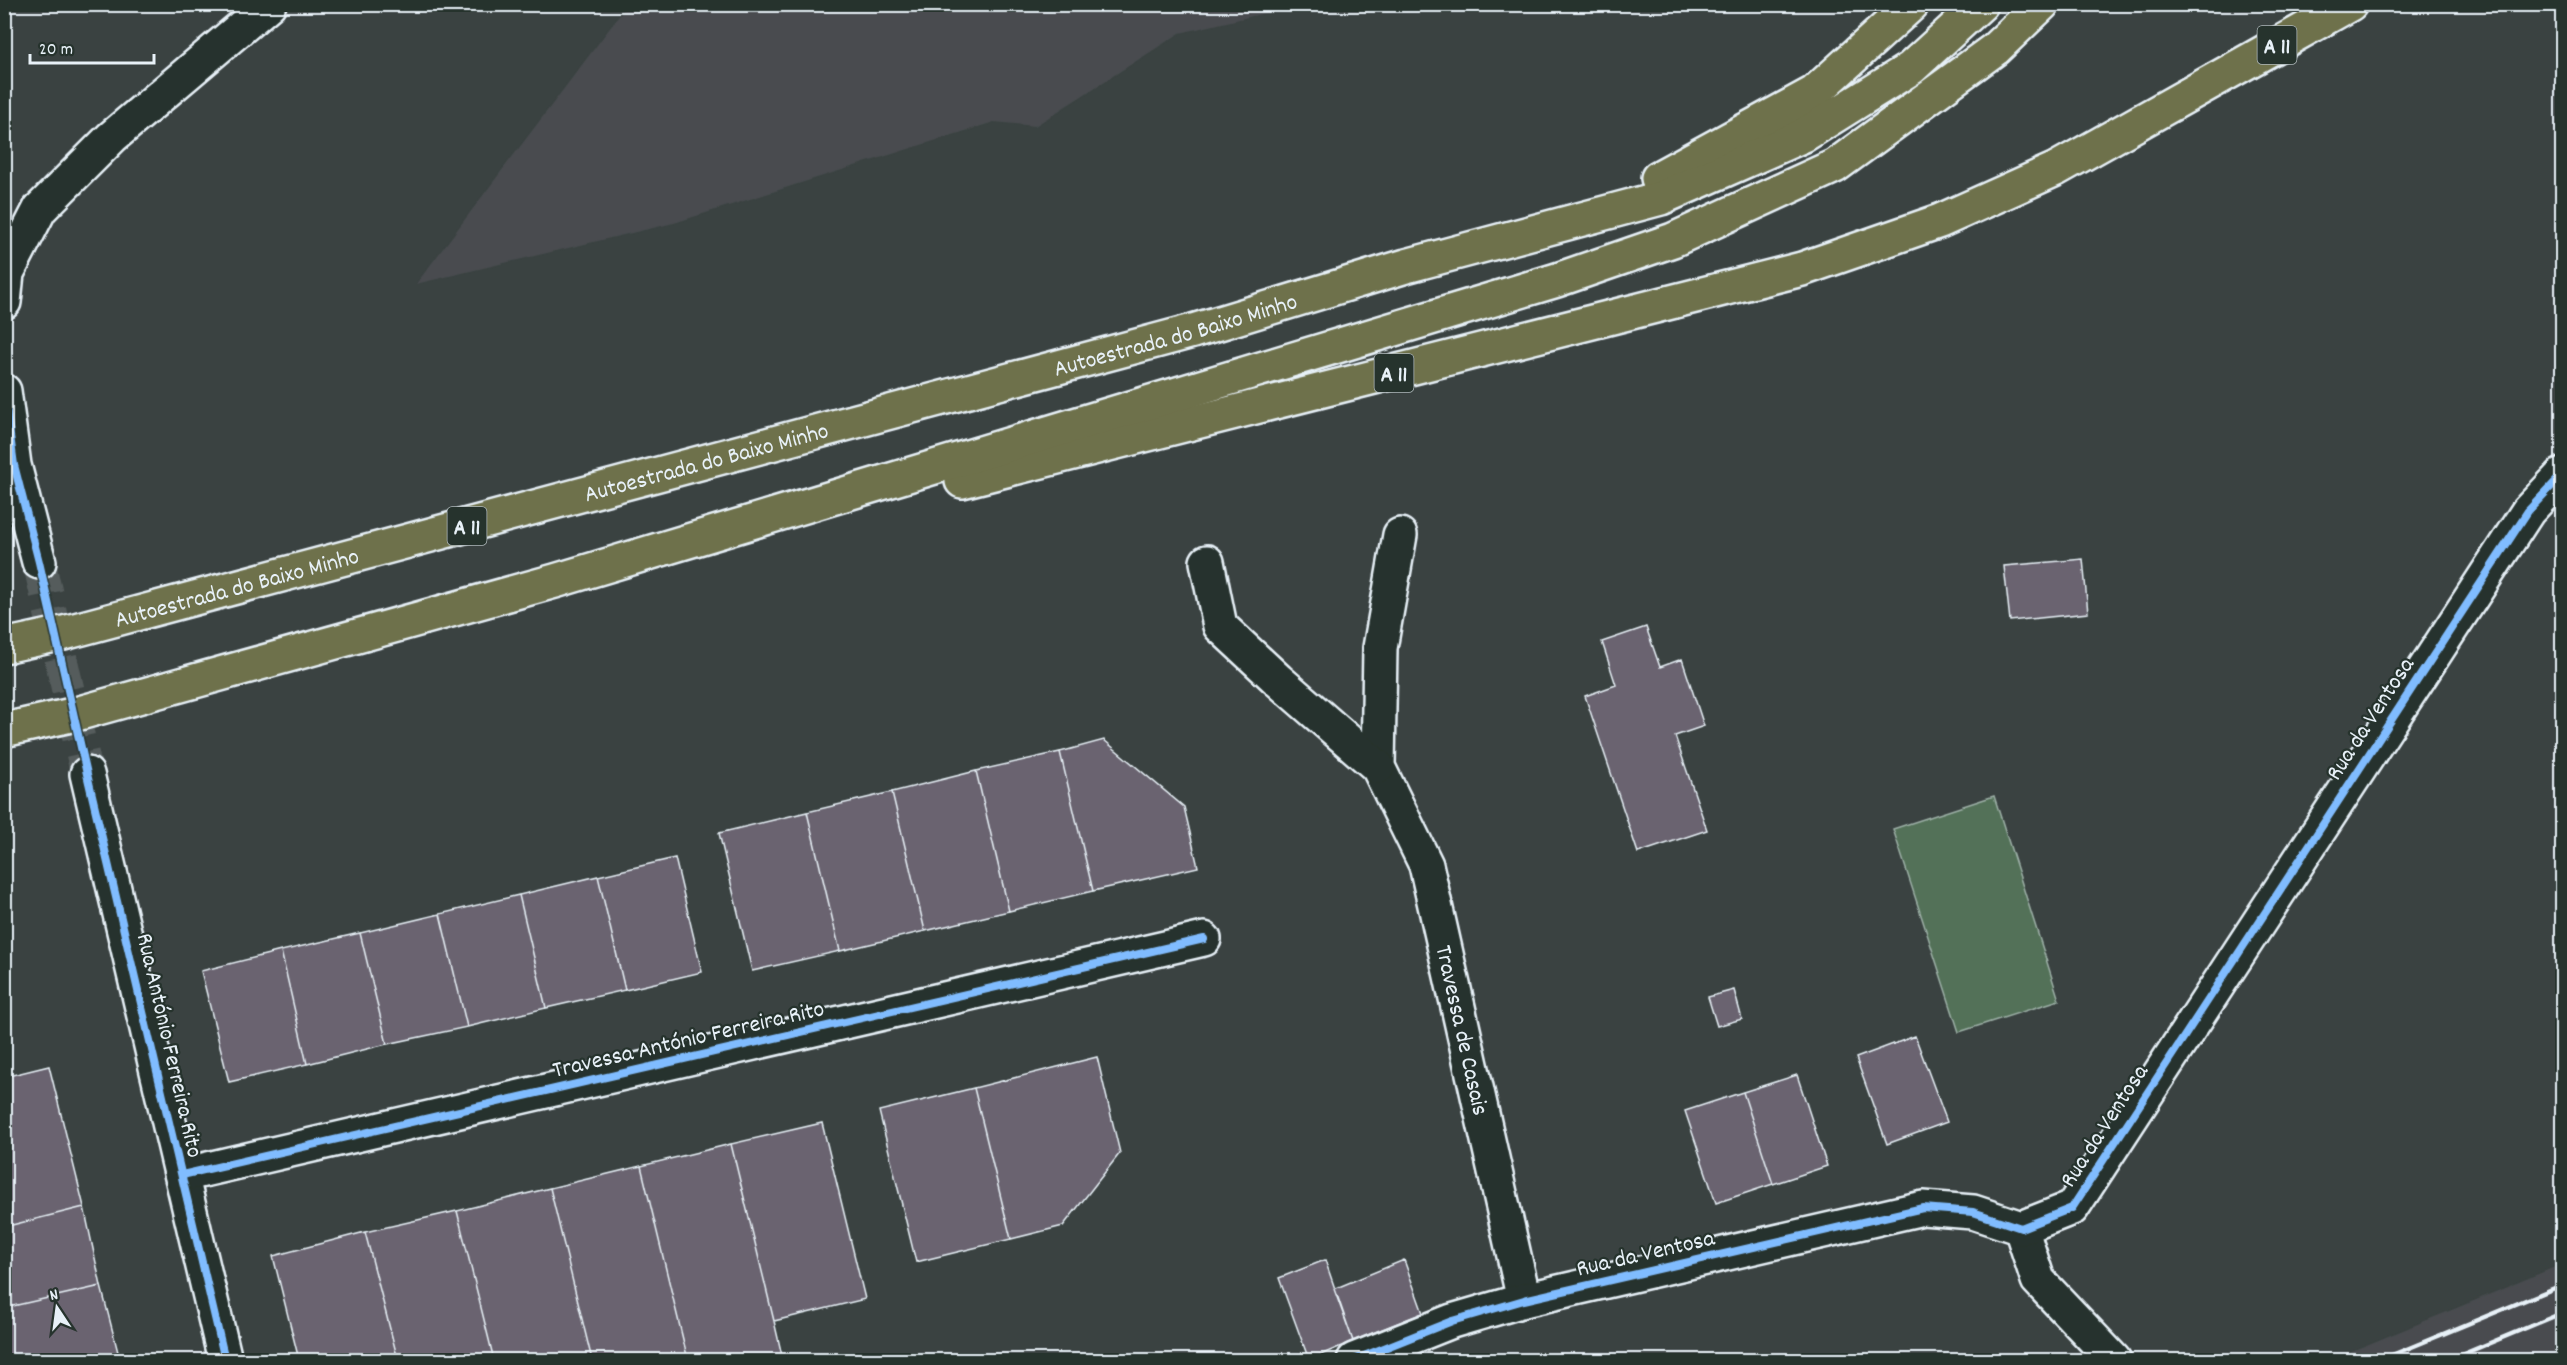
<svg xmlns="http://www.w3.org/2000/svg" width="2567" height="1365" font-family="Dekko,sans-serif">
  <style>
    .built { fill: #484c4f }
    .green { fill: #537158; stroke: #9eb1a8; stroke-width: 1.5 }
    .building { fill: #6a646f; stroke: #e8f1f8; stroke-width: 1.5 }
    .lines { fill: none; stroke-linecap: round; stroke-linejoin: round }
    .minor-tunnel { stroke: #545c5c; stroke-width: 33; stroke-dasharray: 33 16; stroke-linecap: butt }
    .minor-casing { stroke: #e8f1f8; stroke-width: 38 }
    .motorway-casing { stroke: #e8f1f8; stroke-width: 38 }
    .minor { stroke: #26332d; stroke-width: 33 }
    .motorway { stroke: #6e714b; stroke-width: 33 }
    .rail { stroke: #e8f1f8; stroke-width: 4.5 }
    .cycleway-casing { stroke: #26332d; stroke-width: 11 }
    .cycleway { stroke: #80bcff; stroke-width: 8 }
    .labels { text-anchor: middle; stroke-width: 4.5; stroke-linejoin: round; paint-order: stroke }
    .shield { fill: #26332d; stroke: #aeb8bb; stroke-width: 1.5 }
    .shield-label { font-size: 22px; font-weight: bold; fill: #e8f1f8 }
    .street-label { font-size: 24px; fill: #e8f1f8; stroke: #26332d }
  </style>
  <rect width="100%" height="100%" fill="#3a4241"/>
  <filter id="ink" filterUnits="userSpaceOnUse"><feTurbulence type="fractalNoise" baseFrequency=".0167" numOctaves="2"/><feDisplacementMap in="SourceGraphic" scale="12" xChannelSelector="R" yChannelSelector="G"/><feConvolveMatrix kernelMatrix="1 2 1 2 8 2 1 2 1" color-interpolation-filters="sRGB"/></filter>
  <g filter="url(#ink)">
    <path class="built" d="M628 4H1299V5L1180 33 1035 126 994 122 674 223 416 284Z
      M2562 1264V1360H2330L2476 1300Z"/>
    <path class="green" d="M1994 796 2059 1000 1959 1032 1893 829Z"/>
    <path class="building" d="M2083 559 2088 613 2010 621 2004 566Z
      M1646 627 1660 667 1682 659 1704 726 1675 736 1707 830 1638 853 1585 696 1616 685 1602 642Z
      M1104 740 1184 807 1198 867 1093 891 1060 752Z
      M1060 752 1093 891 1009 911 976 771Z
      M976 771 1009 911 925 931 892 792Z
      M892 792 925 931 840 951 807 812Z
      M807 812 840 951 752 971 719 833Z
      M675 858 702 972 625 990 598 876Z
      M598 876 625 990 546 1008 519 895Z
      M519 895 546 1008 467 1027 440 914Z
      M440 914 467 1027 387 1044 360 933Z
      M360 933 387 1044 307 1064 281 951Z
      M281 951 307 1064 229 1082 201 971Z
      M1734 990 1742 1019 1717 1026 1708 997Z
      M1915 1036 1947 1122 1887 1144 1856 1058Z
      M1097 1057 1120 1153 1063 1226 1011 1239 974 1088Z
      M49 1066 84 1207 4 1227V1077Z
      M1797 1075 1827 1166 1773 1184 1743 1092Z
      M974 1088 1011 1239 916 1262 879 1111Z
      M1743 1092 1773 1184 1716 1203 1685 1111Z
      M822 1123 865 1299 774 1321 731 1144Z
      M731 1144 774 1321 783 1360H688L641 1166Z
      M641 1166 688 1360H592L550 1188Z
      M550 1188 592 1360H494L457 1211Z
      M84 1207 101 1286 4 1308V1227Z
      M457 1211 494 1360H398L365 1232Z
      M365 1232 398 1360H299L273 1256Z
      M1325 1260 1353 1341 1309 1360 1279 1278Z
      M1404 1260 1423 1313 1353 1341 1334 1289Z
      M101 1286 120 1360H4V1308Z"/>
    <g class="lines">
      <path class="minor-tunnel" d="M39 562 87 774"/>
      <defs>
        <g id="minor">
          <path d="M4 302 7 273 40 209 112 137 269 4"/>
          <path d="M4 391 14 465 39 562"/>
          <path id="s1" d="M1400 535 1380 648 1378 767 1426 865 1524 1300"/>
          <path d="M1207 562 1220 626 1278 680 1378 767"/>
          <path d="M87 774 225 1360"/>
          <path d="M182 1175 1204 939"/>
          <path d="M2021 1228 2038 1280 2114 1360"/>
          <path d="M1354 1360 1452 1321 1524 1300 1923 1208 1973 1212 2021 1228 2072 1208 2528 511 2562 475"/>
        </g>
        <g id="motorway">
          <path d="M1658 178 1814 93 1912 4"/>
          <path d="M962 481 1802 269 1940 221 2056 169 2350 4"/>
          <path id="s2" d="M4 646 64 633 1193 331 1406 266 1661 198 1804 135 1911 68 1981 4"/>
          <path d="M4 730 76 714 555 581 1557 280 1673 240 1835 166 1995 49 2042 4"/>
        </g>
      </defs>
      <use href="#minor" class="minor-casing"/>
      <use href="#motorway" class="motorway-casing"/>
      <use href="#minor" class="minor"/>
      <use href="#motorway" class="motorway"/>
      <path class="rail" d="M2380 1360 2562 1285
        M2449 1360 2562 1313"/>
      <defs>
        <path id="cycleway" d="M4 391 14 465 39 562 87 774 225 1360
          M182 1175 1204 939
          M1354 1360 1452 1321 1524 1300 1923 1208 1973 1212 2021 1228 2072 1208 2528 511 2562 475"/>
      </defs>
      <use href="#cycleway" class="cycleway-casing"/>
      <use href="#cycleway" class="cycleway"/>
    </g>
  </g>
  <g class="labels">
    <g class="shield">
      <rect x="2257.5" y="26" width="39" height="38" rx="4.5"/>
      <rect x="1374.5" y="354" width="39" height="38" rx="4.5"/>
      <rect x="447.5" y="507" width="39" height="38" rx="4.5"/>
    </g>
    <g class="shield-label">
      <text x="2277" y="53">A 11</text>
      <text x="1394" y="381">A 11</text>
      <text x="467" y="534">A 11</text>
    </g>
    <g class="street-label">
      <text dy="8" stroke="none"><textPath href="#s2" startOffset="1212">Autoestrada do Baixo Minho</textPath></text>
      <text dy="8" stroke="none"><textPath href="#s2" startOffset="726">Autoestrada do Baixo Minho</textPath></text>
      <text dy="8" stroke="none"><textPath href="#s2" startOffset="240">Autoestrada do Baixo Minho</textPath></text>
      <text transform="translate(2369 718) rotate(-57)" y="8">Rua da Ventosa</text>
      <text dy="8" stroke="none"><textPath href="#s1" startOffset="512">Travessa de Casais</textPath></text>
      <text transform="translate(688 1038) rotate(-13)" y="8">Travessa António Ferreira Rito</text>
      <text transform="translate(171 1045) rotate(77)" y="8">Rua António Ferreira Rito</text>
      <text transform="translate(2103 1125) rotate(-57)" y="8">Rua da Ventosa</text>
      <text transform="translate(1645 1252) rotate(-13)" y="8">Rua da Ventosa</text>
    </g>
  </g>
  <rect width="2567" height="1365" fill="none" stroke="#26332d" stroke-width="24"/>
  <rect x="12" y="12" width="2543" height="1341" fill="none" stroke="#e8f1f8" stroke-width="2" filter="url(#ink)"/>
  <g transform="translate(57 1308) rotate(347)" stroke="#26332d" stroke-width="4.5" paint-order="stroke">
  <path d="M0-4.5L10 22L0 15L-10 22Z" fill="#e8f1f8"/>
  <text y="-9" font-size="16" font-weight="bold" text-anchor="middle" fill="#e8f1f8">N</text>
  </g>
  <path d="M30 54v9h124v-9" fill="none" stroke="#e8f1f8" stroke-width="3"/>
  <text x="39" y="54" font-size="18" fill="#e8f1f8" stroke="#26332d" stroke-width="4.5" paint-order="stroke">20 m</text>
</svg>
